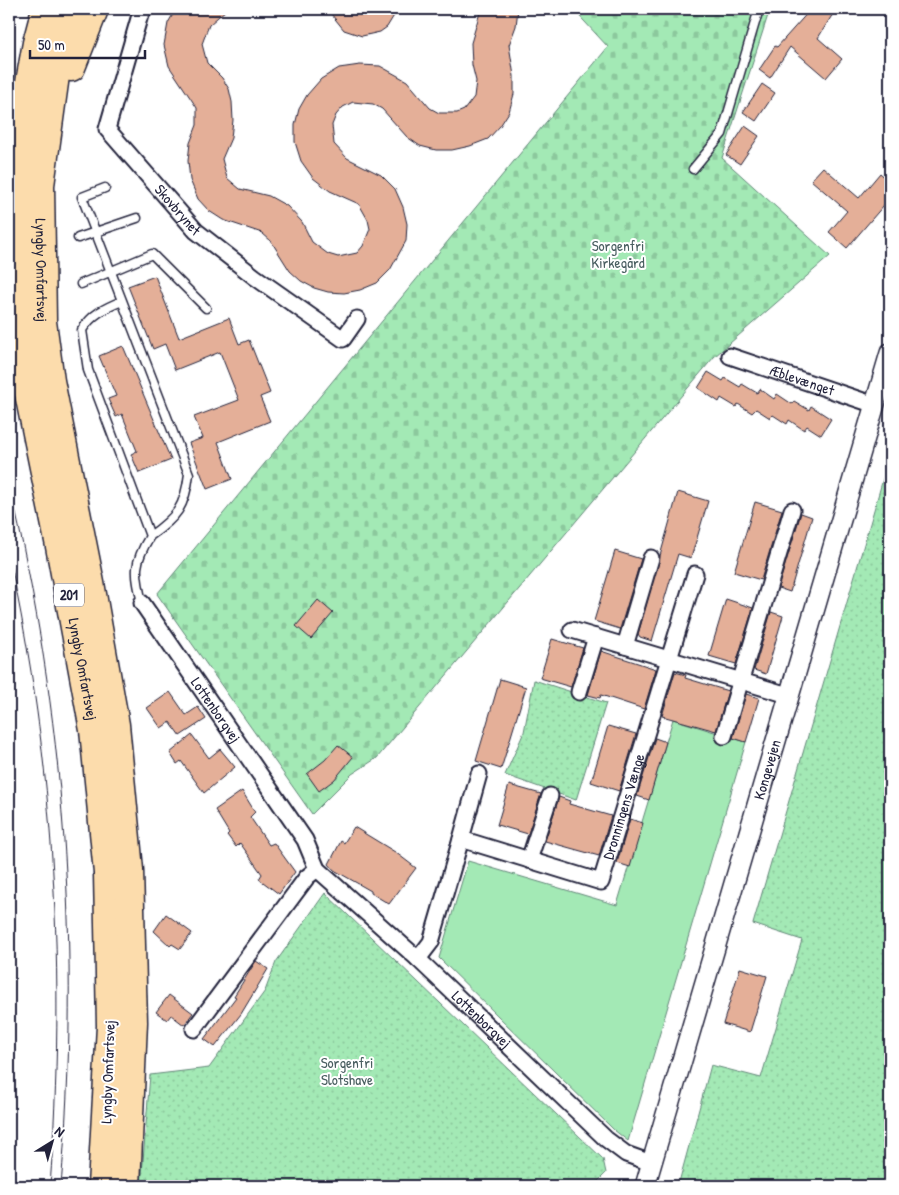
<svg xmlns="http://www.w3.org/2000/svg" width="899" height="1195" font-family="'Patrick Hand',sans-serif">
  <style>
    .grass { fill: #a3e9b5; stroke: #628678 }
    .cemetery { fill: url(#cemetery-stones); stroke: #628678 }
    .park { fill: url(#park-dots); stroke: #628678 }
    .building { fill: #e4af98; stroke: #22223b }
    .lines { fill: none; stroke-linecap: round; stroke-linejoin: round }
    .service-casing { stroke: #22223b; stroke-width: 11 }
    .minor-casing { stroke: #22223b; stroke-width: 19 }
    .tertiary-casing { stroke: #22223b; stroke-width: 22 }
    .motorway-casing { stroke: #22223b; stroke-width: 31 }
    .service { stroke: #fff; stroke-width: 8 }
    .minor { stroke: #fff; stroke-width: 15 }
    .tertiary { stroke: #fff; stroke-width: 19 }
    .motorway { stroke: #fcdcac; stroke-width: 28 }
    .tram { stroke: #22223b; stroke-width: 1 }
    .labels { text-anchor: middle; stroke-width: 4; stroke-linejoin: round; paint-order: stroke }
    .shield { fill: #fff; stroke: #646476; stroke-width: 1 }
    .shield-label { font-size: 14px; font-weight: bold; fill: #22223b }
    .street-label { font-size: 15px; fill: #22223b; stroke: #fff }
    .park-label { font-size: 15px; fill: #495e60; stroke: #fff }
  </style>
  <defs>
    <pattern id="cemetery-stones" width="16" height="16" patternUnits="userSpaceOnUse" patternTransform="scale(1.25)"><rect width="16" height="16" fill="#a3e9b5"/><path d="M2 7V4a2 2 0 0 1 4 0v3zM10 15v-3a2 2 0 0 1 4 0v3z" fill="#8cc89d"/></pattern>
    <pattern id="park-dots" width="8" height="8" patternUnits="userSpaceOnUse" patternTransform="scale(1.25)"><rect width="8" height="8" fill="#a3e9b5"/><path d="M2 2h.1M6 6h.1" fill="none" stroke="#8cc89d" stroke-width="1.8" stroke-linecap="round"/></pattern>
  </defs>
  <rect width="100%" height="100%" fill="#fff"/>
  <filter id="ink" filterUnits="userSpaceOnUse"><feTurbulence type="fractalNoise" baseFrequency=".02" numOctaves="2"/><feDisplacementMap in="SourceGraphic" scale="10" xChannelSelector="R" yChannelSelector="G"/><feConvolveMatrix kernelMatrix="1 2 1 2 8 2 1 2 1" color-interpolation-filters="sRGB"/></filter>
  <g filter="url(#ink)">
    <path class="grass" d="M673 719 746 742 628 1141 614 1130 439 958 468 861 617 905Z"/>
    <path class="cemetery" d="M573 9H770L722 158 830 256 714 357 377 758 352 774 312 814 157 594 608 47Z"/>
    <path class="park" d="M890 455V1186H678L711 1065 761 1078 802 940 753 924Z
      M534 680 606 703 576 800 505 775 524 732Z
      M325 893 603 1159 606 1173 593 1186H141L150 1075 209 1068 265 991 276 962Z"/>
    <path class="building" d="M176 9H227L209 25 202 44 207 63 222 78 229 89 232 102 233 120 231 138 222 159 227 178 240 189 269 196 287 206 302 222 312 242 328 254 338 257 357 253 363 246 370 229 368 220 359 204 330 191 313 178 301 161 295 142V125L299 109 307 95 321 79 339 68 360 65 380 66 407 81 430 108 439 113H457L464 110 474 97 476 81 472 65 471 43 481 9H518L516 26 509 45 514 76V94L509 112 500 126 488 139 470 146 452 150H436L420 146 407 137 382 109 373 104 353 102 343 107 336 115 332 125 334 144 347 158 381 175 395 189 403 207 407 224 406 241 390 270 377 283 360 290 344 293 328 292 314 288 301 281 290 271 271 241 262 233 223 220 209 211 198 199 190 180 188 161 190 143 197 125V108L169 66 164 45 168 23Z
      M327 9H398L387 27 380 32 362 36 344 30Z
      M811 9H836L818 38 842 59 826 78 790 47 770 78 759 70 775 46 777 47Z
      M762 84 775 93 756 121 743 112Z
      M745 126 759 136 740 164 726 155Z
      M823 167 859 198 880 173 890 182V198L847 248 829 232 847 211 811 180Z
      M155 276 179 338 229 318 239 344 249 340 270 393 260 397 270 421 218 442 232 479 207 489 189 443 203 438 194 417 239 400 220 352 175 370 165 344 153 349 128 286Z
      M123 346 171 460 139 473 131 454 137 451 122 414 116 417 108 399 116 396 99 356Z
      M708 372 723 381 725 378 740 387 742 384 757 393 760 389 774 399 777 394 792 404 794 401 809 410 811 406 831 419 821 435 807 426 804 430 789 420 787 424 773 415 770 418 756 409 752 413 738 404 736 407 721 398 719 402 698 388Z
      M678 492 708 501 691 558 678 554 652 641 640 637 638 634Z
      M755 502 782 510 761 580 734 572Z
      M801 513 812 517 790 592 778 588Z
      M615 551 641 559 620 629 594 621Z
      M726 599 753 608 736 664 709 656Z
      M318 600 333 613 311 639 296 626Z
      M771 612 783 616 766 674 754 670Z
      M552 639 583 648 571 687 540 678Z
      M601 651 656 669 644 709 601 695 600 698 588 695Z
      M675 672 686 675 685 678 728 691 716 731 662 716Z
      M500 679 526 687 501 769 476 761Z
      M170 692 186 715 198 707 206 719 180 736 170 722 161 728 147 708Z
      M746 694 759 698 746 742 733 738Z
      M608 726 636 734 619 791 591 782Z
      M192 735 209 758 220 749 235 767 204 793 181 761 177 764 170 753Z
      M655 738 666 742 649 800 637 796Z
      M338 745 353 757 334 780 319 791 307 774 325 760Z
      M509 785 541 794 528 834 497 825Z
      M242 791 255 812 250 817 269 845 274 843 295 872 279 894 259 879 262 874 240 843 236 847 227 835 229 833 215 810Z
      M559 797 570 801 569 804 611 816 599 856 545 841Z
      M630 819 643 823 630 867 617 863Z
      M354 827 395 852 416 868 389 904 371 893V891L334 870 329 864 341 841 344 843Z
      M166 914 192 933 180 949 172 944 170 946 154 931Z
      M256 961 268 969 241 1014 215 1047 204 1039 236 997 234 996Z
      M740 968 767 976 750 1032 723 1024Z
      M169 995 193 1013 184 1025 171 1015 167 1020 156 1012Z"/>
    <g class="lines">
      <defs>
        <path id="service" d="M693 169 722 134 759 9
          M105 188 82 197 189 474C185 507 177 517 150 536
          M78 238 137 218
          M81 284 152 254 206 308
          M122 301C105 308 92 314 82 330L88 370 150 536C133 564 135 572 142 603"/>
        <g id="minor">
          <path id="s1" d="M145 9 140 15 107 129 196 231 255 277 343 339 357 319"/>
          <path id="s2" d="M730 356 875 405"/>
          <path id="s3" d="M142 603 305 840 317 869 418 959 606 1139 626 1154 651 1163"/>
          <path d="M572 630 788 695"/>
          <path d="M625 646 651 558"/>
          <path d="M579 692 596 637"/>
          <path d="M724 736 792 510"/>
          <path d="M461 839 479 774"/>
          <path d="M529 860 550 796"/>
          <path id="s4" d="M418 959 431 942 461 839 601 882 695 574"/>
          <path d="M194 1029 307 877 317 869"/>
        </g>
        <g id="tertiary">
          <path id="s5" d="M645 1186 890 353"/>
        </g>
        <g id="motorway">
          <path id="s6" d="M46 9 37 43 20 138 15 278 26 379 59 541 94 730 108 873 111 1026 102 1186"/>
          <path id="s7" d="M70 9 56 68 40 185 42 322 50 381 90 583 115 725 129 870 133 1022 126 1186"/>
          <path d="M71 67 94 9"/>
        </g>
      </defs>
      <use href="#service" class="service-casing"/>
      <use href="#minor" class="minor-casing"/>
      <use href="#tertiary" class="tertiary-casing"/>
      <use href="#motorway" class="motorway-casing"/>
      <use href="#service" class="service"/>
      <use href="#minor" class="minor"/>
      <use href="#tertiary" class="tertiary"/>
      <use href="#motorway" class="motorway"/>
      <path class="tram" d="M9 484C65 713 81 951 61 1186
        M9 556C55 763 66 975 50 1186"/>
    </g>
  </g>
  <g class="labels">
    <rect class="shield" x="54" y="583.5" width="30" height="23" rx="4"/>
    <g class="shield-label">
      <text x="69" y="600">201</text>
    </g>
    <g class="street-label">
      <text dy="5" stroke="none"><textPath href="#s1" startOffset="234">Skovbrynet</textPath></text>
      <text dy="5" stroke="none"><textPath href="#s7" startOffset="264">Lyngby Omfartsvej</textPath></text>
      <text dy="5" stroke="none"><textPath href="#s2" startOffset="76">Æblevænget</textPath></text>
      <text dy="5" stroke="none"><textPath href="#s6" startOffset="669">Lyngby Omfartsvej</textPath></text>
      <text dy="5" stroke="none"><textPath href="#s3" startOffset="130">Lottenborgvej</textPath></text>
      <text dy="5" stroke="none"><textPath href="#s5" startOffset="434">Kongevejen</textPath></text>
      <text dy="5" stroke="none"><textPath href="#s4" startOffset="354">Dronningens Vænge</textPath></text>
      <text dy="5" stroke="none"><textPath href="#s3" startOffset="542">Lottenborgvej</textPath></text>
      <text transform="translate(108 1072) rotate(-88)" y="5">Lyngby Omfartsvej</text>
    </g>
    <g class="park-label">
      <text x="618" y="251">Sorgenfri<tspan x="618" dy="17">Kirkegård</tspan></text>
      <text x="347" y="1068">Sorgenfri<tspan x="347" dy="17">Slotshave</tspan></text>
    </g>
  </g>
  <rect width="899" height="1195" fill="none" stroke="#fff" stroke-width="30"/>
  <rect x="15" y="15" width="869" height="1165" fill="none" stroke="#22223b" stroke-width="2" filter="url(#ink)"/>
  <g transform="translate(52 1142) rotate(37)" stroke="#ffffff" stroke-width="4" paint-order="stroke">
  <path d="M0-4L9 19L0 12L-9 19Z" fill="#22223b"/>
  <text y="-8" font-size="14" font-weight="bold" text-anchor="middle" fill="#22223b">N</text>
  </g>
  <path d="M30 50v8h115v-8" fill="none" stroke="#22223b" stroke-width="2.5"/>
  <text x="38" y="50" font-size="15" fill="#22223b" stroke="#ffffff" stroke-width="4" paint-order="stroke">50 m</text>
</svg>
